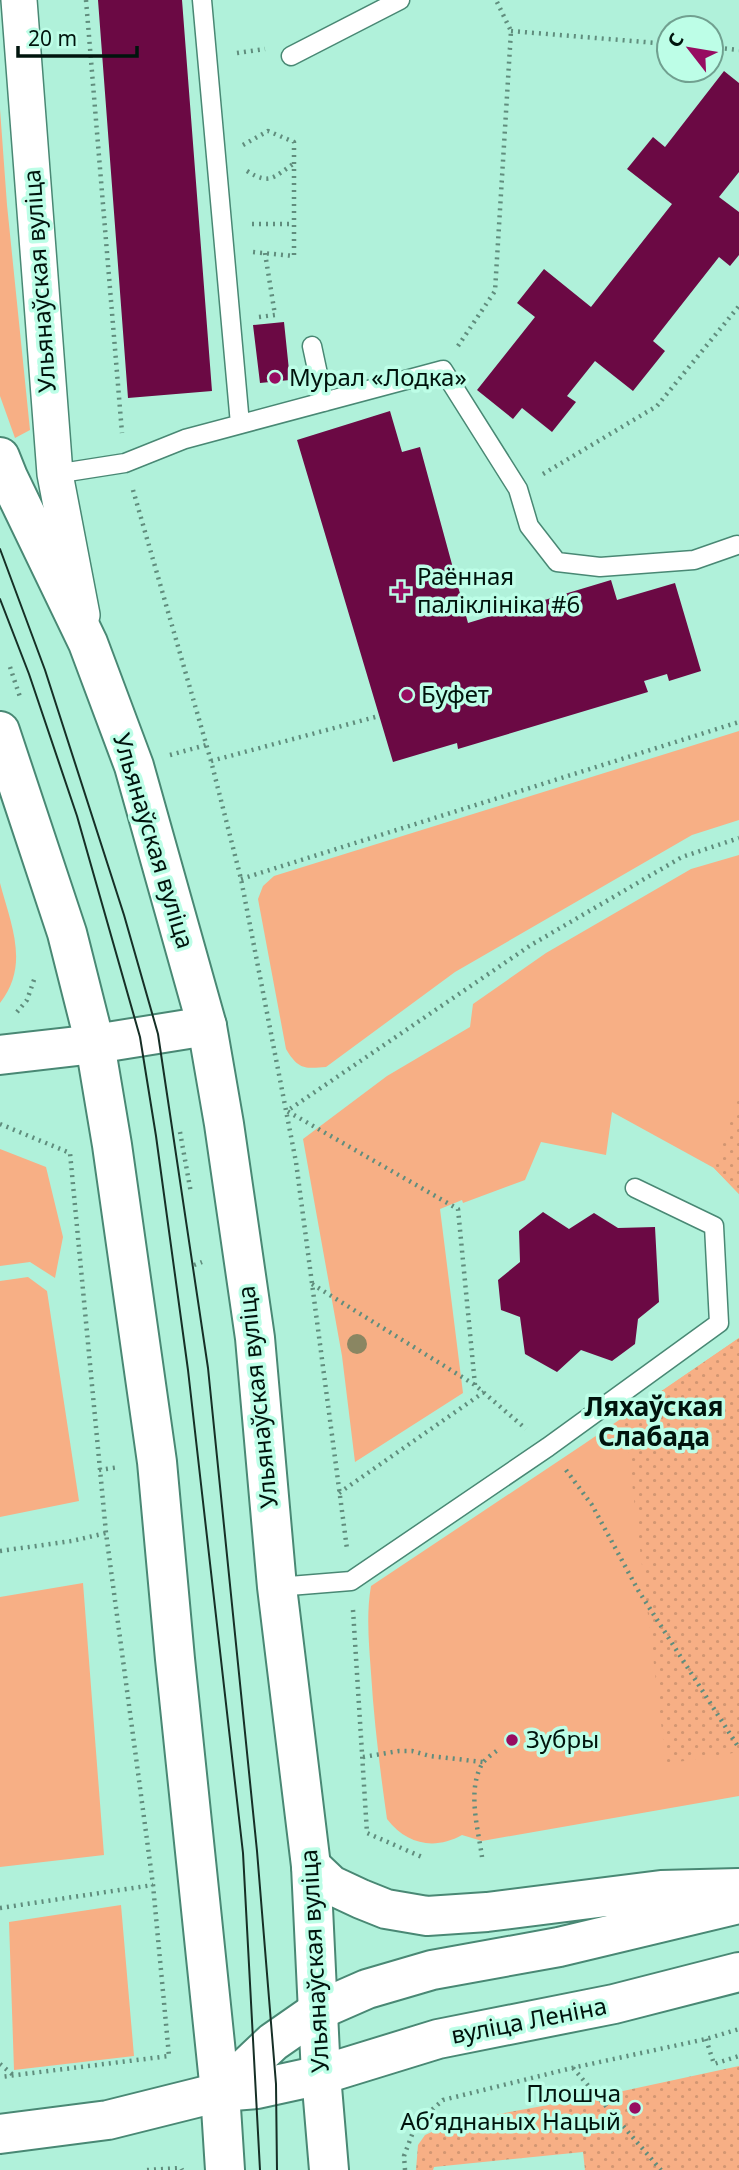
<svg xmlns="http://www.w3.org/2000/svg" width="739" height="2170" font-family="'Noto Sans',sans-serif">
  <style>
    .green { fill: #f7af85 }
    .park { fill: url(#park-dots) }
    .building { fill: #6b0944 }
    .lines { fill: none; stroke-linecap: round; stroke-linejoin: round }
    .service-casing { stroke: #498874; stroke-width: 21 }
    .minor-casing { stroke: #498874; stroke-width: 38 }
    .tertiary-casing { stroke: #498874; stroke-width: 42 }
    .secondary-casing { stroke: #498874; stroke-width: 42 }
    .primary-casing { stroke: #498874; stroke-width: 42 }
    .path { stroke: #608d7d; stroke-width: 4.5; stroke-dasharray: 2 5; stroke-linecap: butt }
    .service { stroke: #fff; stroke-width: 18 }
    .minor { stroke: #fff; stroke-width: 35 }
    .tertiary { stroke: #fff; stroke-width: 38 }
    .secondary { stroke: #fff; stroke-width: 38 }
    .primary { stroke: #fff; stroke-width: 38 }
    .tram { stroke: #162f26; stroke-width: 2 }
    .tree { fill: #8a8662 }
    .poi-dot { fill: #970c61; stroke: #bdfee7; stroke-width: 2.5 }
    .labels { text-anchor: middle; stroke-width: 7; stroke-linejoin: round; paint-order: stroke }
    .street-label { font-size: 24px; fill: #00140d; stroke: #bdfee7 }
    .poi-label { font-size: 24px; fill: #00140d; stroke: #bdfee7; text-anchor: start }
    .neighbourhood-label { font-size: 26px; font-weight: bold; fill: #00140d; stroke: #bdfee7 }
  </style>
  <defs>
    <pattern id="park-dots" width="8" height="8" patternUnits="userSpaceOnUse" patternTransform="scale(1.75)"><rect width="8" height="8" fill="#f7af85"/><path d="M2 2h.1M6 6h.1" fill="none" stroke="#d29672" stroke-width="1.8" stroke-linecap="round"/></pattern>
  </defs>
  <rect width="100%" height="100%" fill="#b0f1da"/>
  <path class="green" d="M0 109 7 205 30 430 15 438 0 396Z
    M739 731V820L692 835 455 972 326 1067C304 1069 298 1069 286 1049L258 899 263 886 274 876Z
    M739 855V1194L714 1168 612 1112 606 1155 541 1142 525 1180 463 1203 462 1200 440 1209 463 1393 355 1462 342 1356 303 1139 387 1076 470 1027 473 1004 546 953 691 869Z
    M0 883C11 925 30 965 0 1003Z
    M0 1149 46 1167 63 1237 55 1278 30 1262 0 1266Z
    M28 1277 47 1291 79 1501 0 1517V1281Z
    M739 1338V1796L482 1841 462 1835C435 1850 407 1845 387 1819 380 1770 374 1722 371 1673 369 1644 366 1615 371 1586L584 1444Z
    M83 1583 104 1855 0 1867V1597Z
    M121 1905 134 2056 14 2070 9 1922Z"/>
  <path class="park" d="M739 1095V1194L714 1168Z
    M739 1338V1752L666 1764 624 1417Z
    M739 2066V2170H585L583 2152 434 2167 433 2170H416L418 2145 425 2135 454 2122 609 2094Z"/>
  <path class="building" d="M98 0H182L212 391 128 398Z
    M724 71 739 83V172L719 197 739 212V255L730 266 719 257 653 341 665 351 633 391 595 361 567 396 576 402 552 432 522 408 513 419 477 390 535 317 517 303 544 269 591 307 672 204 627 169 653 137 665 147Z
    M284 322 290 380 260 383 253 325Z
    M390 411 402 452 420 447 468 623 611 580 617 600 675 583 701 671 669 681 667 674 644 681 648 692 458 749 457 743 393 762 297 440Z
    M543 1212 569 1229 594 1213 618 1228 655 1227 659 1302 638 1319 635 1344 612 1361 581 1350 557 1372 525 1354 520 1317 501 1310 498 1280 520 1262 519 1231Z"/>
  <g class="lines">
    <defs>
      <path id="service" d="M202 0 240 424
        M291 56 400 0
        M312 346 324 402
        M55 474 125 463 185 439 443 370 518 489 529 526 557 562 600 567 694 560 737 545
        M277 1587 351 1581 548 1447 719 1323 714 1226 635 1188"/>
      <path id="minor" d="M19 0 55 474 82 615"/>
      <path id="tertiary" d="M0 1055 95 1044 207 1026"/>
      <path id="secondary" d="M311 1866 331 1885 361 1899 386 1909 427 1916 487 1912 661 1890 739 1888
        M220 2092 273 2042 319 2010 367 1989 432 1970 559 1947 739 1904
        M0 2134 108 2120 220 2092 257 2089 321 2075 438 2039 614 2004 739 1972"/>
      <path id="primary" d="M0 457 8 477 88 643 134 766 207 1026 224 1124 255 1338 277 1587 311 1866 321 2075 329 2170
        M0 731 67 933 95 1044 112 1145 157 1462 175 1659 220 2092 225 2170"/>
    </defs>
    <use href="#service" class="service-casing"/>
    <use href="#minor" class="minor-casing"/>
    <use href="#tertiary" class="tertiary-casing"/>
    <use href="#secondary" class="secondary-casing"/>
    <use href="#primary" class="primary-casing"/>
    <path class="path" d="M86 0 122 433
      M511 31 669 44
      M711 47 739 50
      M237 53 265 49
      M243 145 268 131 294 142V256L252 252
      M247 171C269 185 273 178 293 164
      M252 224H294
      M259 317 275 315 265 253
      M458 346 495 291 511 31 496 0
      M543 474 657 406 739 306
      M133 490 211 761 241 879 296 1162 347 1549
      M10 667 20 697
      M170 755 206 745
      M211 761 379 716
      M241 879 739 722
      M17 1012 27 1000 35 977
      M0 1124 70 1153 106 1533 153 1885 169 2056 0 2077
      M180 1132 191 1193
      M194 1265 202 1262
      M312 1284 475 1385 526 1429
      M475 1385 458 1209 287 1111 531 945 682 857 739 838
      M99 1470 119 1467
      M566 1470 592 1505 638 1590 739 1748
      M339 1493 484 1392
      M0 1551 72 1541 106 1533
      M353 1610 367 1833 422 1857
      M363 1757 399 1751H412L430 1756 483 1762
      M482 1857C478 1828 467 1791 482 1764 486 1758 494 1753 499 1749
      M0 1908 153 1885
      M706 2039 714 2064 739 2056
      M0 2064 13 2075
      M573 2068 661 2170
      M147 2170 181 2168 182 2170
      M405 2170 404 2156 416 2124 443 2100 572 2068 706 2039 739 2029"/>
    <use href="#service" class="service"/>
    <use href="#minor" class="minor"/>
    <use href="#tertiary" class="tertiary"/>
    <use href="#secondary" class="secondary"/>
    <use href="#primary" class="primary"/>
    <path class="tram" d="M0 549 45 670 124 915 158 1034 208 1368 257 1851 276 2084 277 2170
      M0 599 29 674 77 816 140 1037 156 1136 188 1370 243 1853 260 2170"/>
  </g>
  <circle class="tree" cx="357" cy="1344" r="10"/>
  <g class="poi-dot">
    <circle cx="275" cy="378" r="7"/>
    <path d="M397.5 580.5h7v7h7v7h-7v7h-7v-7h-7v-7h7z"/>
    <circle cx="407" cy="695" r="7"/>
    <circle cx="512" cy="1740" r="7"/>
    <circle cx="635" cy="2108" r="7"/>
  </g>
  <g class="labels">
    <g class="street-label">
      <text transform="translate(40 281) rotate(-94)" y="8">Ульянаўская вуліца</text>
      <text transform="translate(153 841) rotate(73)" y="8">Ульянаўская вуліца</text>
      <text transform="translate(258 1397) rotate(-96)" y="8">Ульянаўская вуліца</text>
      <text transform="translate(315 1961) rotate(-93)" y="8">Ульянаўская вуліца</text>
      <text transform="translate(529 2021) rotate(-11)" y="8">вуліца Леніна</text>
    </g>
    <g class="poi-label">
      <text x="289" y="386">Мурал «Лодка»</text>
      <text x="417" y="585">Раённая<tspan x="417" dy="28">паліклініка #6</tspan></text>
      <text x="421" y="703">Буфет</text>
      <text x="526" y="1748">Зубры</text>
      <text x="621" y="2102" text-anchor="end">Плошча<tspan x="621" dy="28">Абʼяднаных Нацый</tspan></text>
    </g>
    <g class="neighbourhood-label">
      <text x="654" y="1416">Ляхаўская<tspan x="654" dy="30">Слабада</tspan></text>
    </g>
  </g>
  <g transform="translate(690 49) rotate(301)"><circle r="33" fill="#bdfee7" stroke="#71a090" stroke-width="2"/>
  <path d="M0-5L12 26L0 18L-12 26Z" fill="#970c61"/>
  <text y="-10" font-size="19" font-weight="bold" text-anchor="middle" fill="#00140d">С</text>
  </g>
  <path d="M18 46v10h119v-10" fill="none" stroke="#00140d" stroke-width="3.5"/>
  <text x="28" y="46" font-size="21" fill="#00140d" stroke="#bdfee7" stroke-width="5" paint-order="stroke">20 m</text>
</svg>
